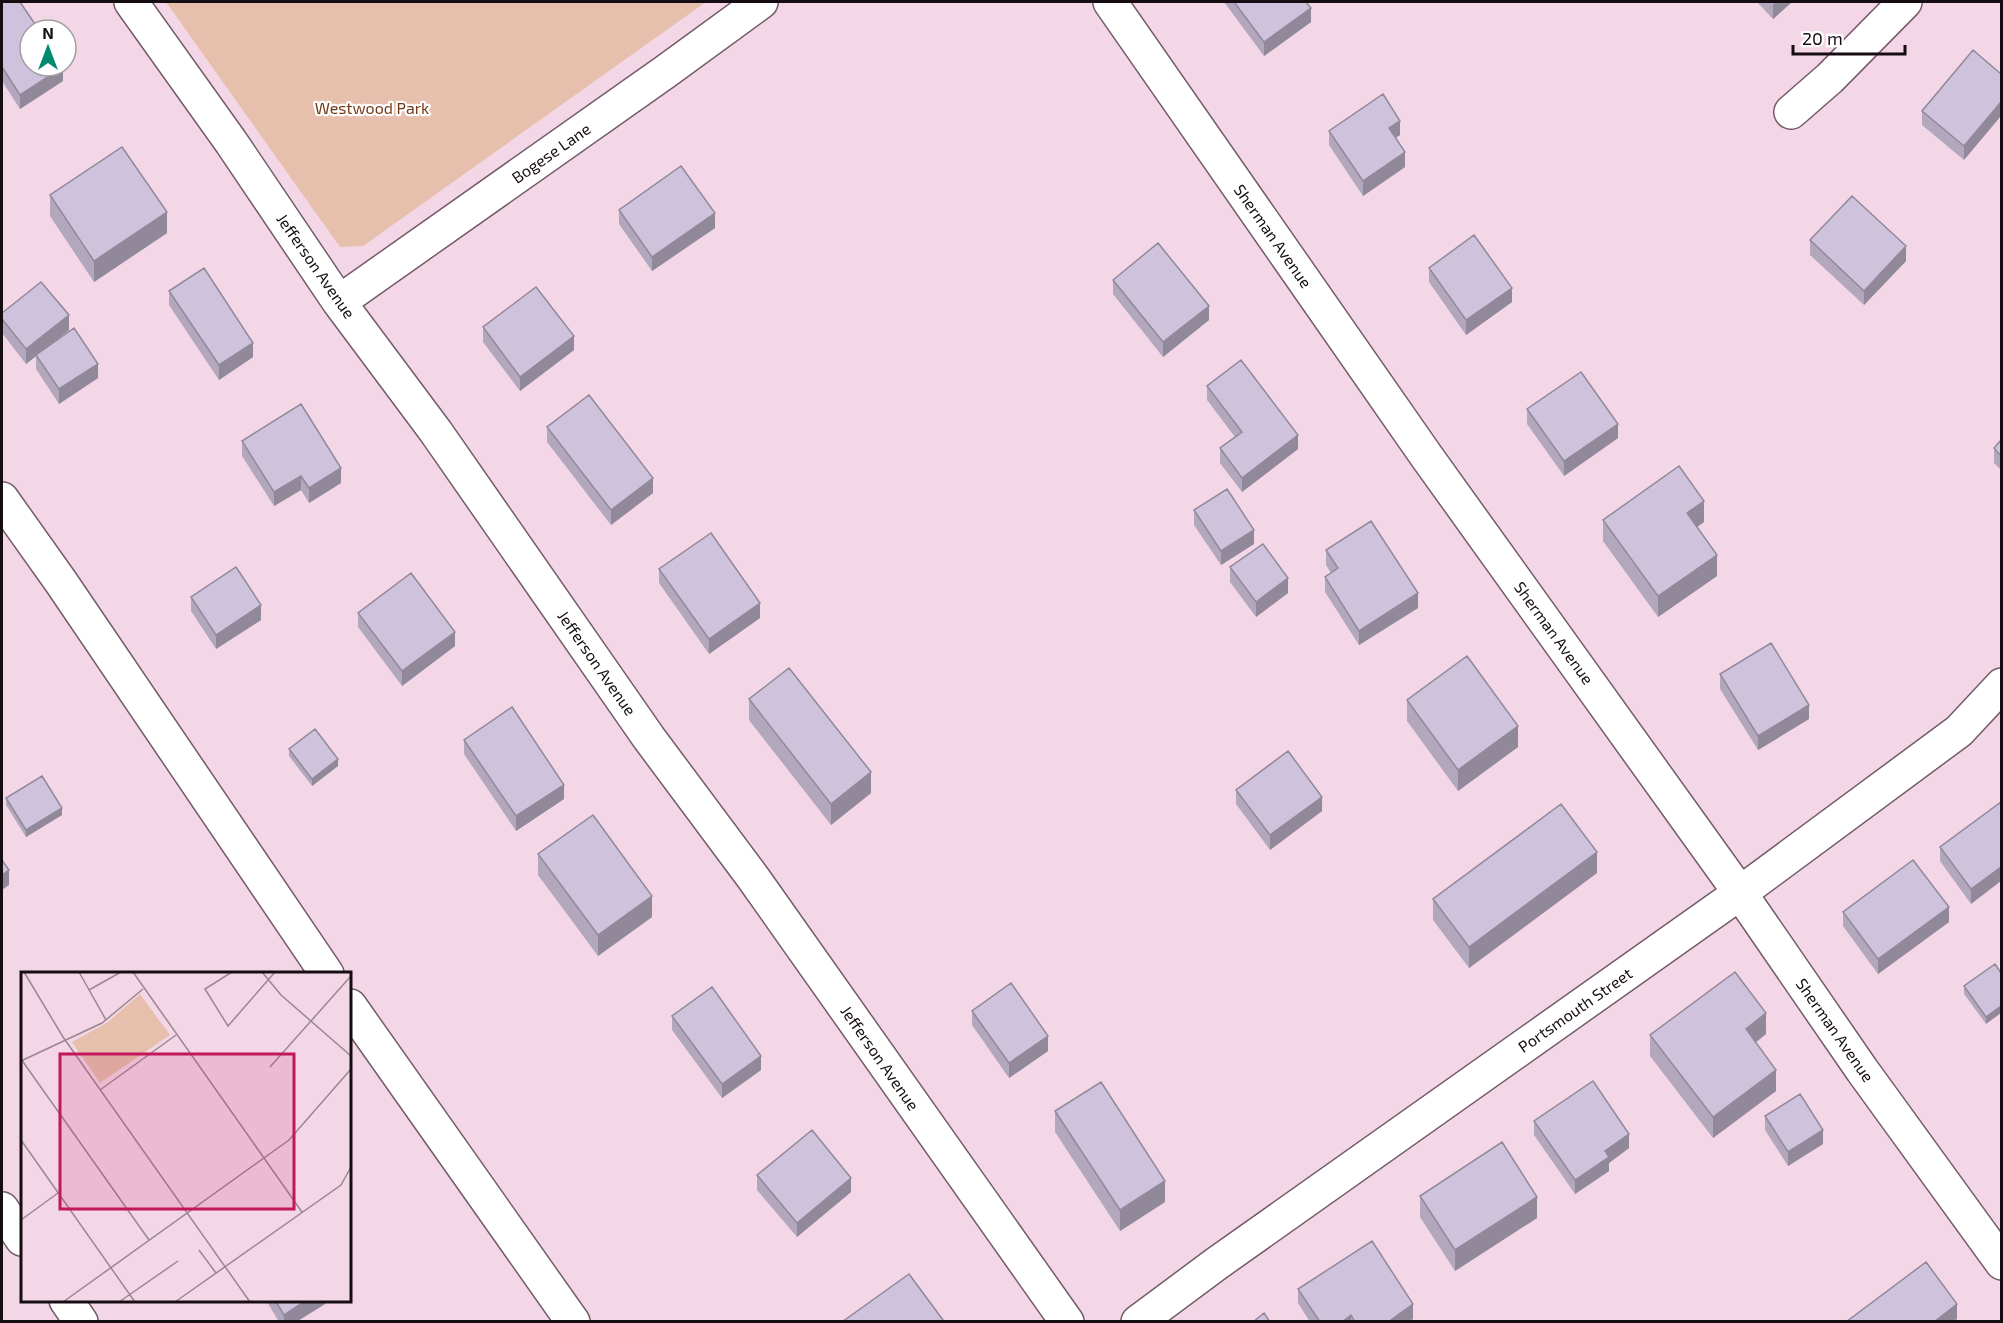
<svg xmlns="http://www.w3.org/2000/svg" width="2003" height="1323" font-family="'Exo 2',sans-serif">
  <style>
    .green { fill: #e6c0ac }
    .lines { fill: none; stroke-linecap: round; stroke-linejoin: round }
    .minor-casing { stroke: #735b69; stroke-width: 36 }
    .minor { stroke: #fff; stroke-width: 33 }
    .wall { fill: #b2a7bd }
    .shaded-wall { fill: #91889a }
    .building { fill: #cfc2dc; stroke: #91889a; stroke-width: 1.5 }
    .labels { text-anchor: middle; stroke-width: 4.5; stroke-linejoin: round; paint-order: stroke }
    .park-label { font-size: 16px; fill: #733a16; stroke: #fff }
    .street-label { font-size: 16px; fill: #160d13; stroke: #fff }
    .inset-road { fill: none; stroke: #9b8692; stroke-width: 1.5 }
    .view { fill: #c2185b; fill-opacity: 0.15; stroke: #c2185b; stroke-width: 3 }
    .inset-edge { fill: none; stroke: #160d13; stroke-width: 3 }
  </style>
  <rect width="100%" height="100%" fill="#f3d7e7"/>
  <path class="green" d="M166 2H706L363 246 340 247Z"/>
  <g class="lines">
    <defs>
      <path id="minor" d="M131 2 231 142 339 302 436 432 649 738 754 879 1067 1322
        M1110 2 1427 457 1740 893 1862 1070 2002 1263
        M1791 112 1830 78 1905 2
        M339 302 665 72 761 2
        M2 499 61 582 327 974
        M350 1006 573 1322
        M2 1209 22 1239
        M66 1300 81 1322
        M1138 1322 1216 1264 1740 893 1959 731 2002 685"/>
    </defs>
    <use href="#minor" class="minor-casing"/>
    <use href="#minor" class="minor"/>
  </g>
  <path class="wall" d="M2 2 63 81 20 109 2 81Z
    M1224 2H1306L1311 22 1264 56Z
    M1757 2H1792L1773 19Z
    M2001 15V32L2000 31V17Z
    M1973 50 1964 160 1922 125V111Z
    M1329 131 1400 135 1395 138 1405 167 1363 196 1329 145Z
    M50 195 167 233 94 282 50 216Z
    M619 210 715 228 652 271 619 224Z
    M1810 240 1906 261 1864 305 1810 255Z
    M1429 268 1512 302 1466 335 1429 282Z
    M1113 280 1209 320 1163 357 1113 294Z
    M169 291 253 357 219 380 169 305Z
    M2 313 69 330 46 348 98 378 59 404 36 369V356L26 364 2 333Z
    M483 327 574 350 520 391 483 342Z
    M1207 386 1298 449 1242 492 1220 463V448L1235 437 1207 400Z
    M1527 409 1618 438 1564 476 1527 424Z
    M547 427 653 493 611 525 547 442Z
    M2001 440V470L1994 463V448Z
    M242 441 341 483 309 503 301 490 274 506 242 456Z
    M1194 510 1254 544 1221 565 1194 525Z
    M1603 520 1704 522 1697 527 1717 576 1658 617 1603 541Z
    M1326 550 1418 608 1359 645 1325 592V577L1331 573 1326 565Z
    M1230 567 1288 593 1256 617 1230 582Z
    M659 569 760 618 709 654 659 583Z
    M191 597 261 620 216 649 191 611Z
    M358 613 455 646 402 686 358 627Z
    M1720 674 1809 719 1758 750 1720 689Z
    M749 699 871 793 831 825 749 720Z
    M1407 700 1518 747 1458 791 1407 721Z
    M464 740 564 799 516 831 464 754Z
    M289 749 338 766 312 786 289 756Z
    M1236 790 1322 811 1270 850 1236 804Z
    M6 798 62 815 26 837 6 805Z
    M2001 802 1971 904 1940 861V847Z
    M538 854 652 917 598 956 538 875Z
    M1597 873 1469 968 1433 920V899Z
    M1843 912 1949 922 1878 974 1843 926Z
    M2001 973 1986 1024 1964 994V986Z
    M972 1011 1048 1051 1009 1078 972 1025Z
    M672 1016 761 1070 722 1098 672 1030Z
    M1766 1034 1756 1042 1776 1091 1713 1138 1650 1056V1035Z
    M1055 1111 1165 1202 1120 1231 1055 1132Z
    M1765 1116 1823 1144 1788 1166 1765 1130Z
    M1534 1121 1629 1148 1609 1163V1171L1575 1194 1534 1135Z
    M757 1175 851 1192 797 1237 757 1190Z
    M1420 1196 1537 1218 1455 1271 1420 1217Z
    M1298 1289 1413 1319 1409 1322H1310L1298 1303Z
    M266 1300H325V1304L296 1322H279Z"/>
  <path class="shaded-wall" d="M1776 2H1792L1773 19V5Z
    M1311 8V22L1264 56V42Z
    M63 67V81L20 109V95Z
    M2001 102V116L1964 160V146Z
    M1400 121V135L1389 142V128Z
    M1405 152V167L1363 196V181Z
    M167 212V233L94 282V261Z
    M715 213V228L652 271V257Z
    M1906 246V261L1864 305V291Z
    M1512 288V302L1466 335V320Z
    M1209 306V320L1163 357V342Z
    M69 315V330L26 364V349Z
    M574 336V350L520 391V377Z
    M253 343V357L219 380V365Z
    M98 364V378L59 404V389Z
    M1618 424V438L1564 476V461Z
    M1298 435V449L1242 492V478Z
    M341 468V483L309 503V488Z
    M301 476V490L274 506V492Z
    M653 478V493L611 525V510Z
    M1704 501V522L1687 534V513Z
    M1254 530V544L1221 565V551Z
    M1717 555V576L1658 617V596Z
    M1288 578V593L1256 617V602Z
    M1418 593V608L1359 645V631Z
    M760 603V618L709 654V639Z
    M261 605V620L216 649V635Z
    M455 632V646L402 686V671Z
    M1809 705V719L1758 750V736Z
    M1518 726V747L1458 791V770Z
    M338 759V766L312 786V779Z
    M871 772V793L831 825V804Z
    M564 785V799L516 831V816Z
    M1322 797V811L1270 850V835Z
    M62 808V815L26 837V830Z
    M1597 852V873L1469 968V947Z
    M2001 867V881L1971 904V889Z
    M9 870V885L2 890V875Z
    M652 896V917L598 956V935Z
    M1949 907V922L1878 974V959Z
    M2001 1006V1013L1986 1024V1017Z
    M1766 1013V1034L1746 1050V1029Z
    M1048 1036V1051L1009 1078V1063Z
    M761 1056V1070L722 1098V1084Z
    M1776 1070V1091L1713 1138V1117Z
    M1823 1130V1144L1788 1166V1152Z
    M1629 1134V1148L1609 1163V1171L1575 1194V1180L1605 1151Z
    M851 1178V1192L797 1237V1223Z
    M1165 1181V1202L1120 1231V1210Z
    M1537 1197V1218L1455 1271V1250Z
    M307 1300H325V1304L296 1322H284V1315Z
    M1413 1304V1319L1409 1322H1388Z
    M1957 1304V1319L1954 1322H1934Z
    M1351 1315V1322H1342Z"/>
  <path class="building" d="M2 2H20L39 30H30V66L63 67 20 95 2 67Z
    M1234 2H1306L1311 8 1264 42Z
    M1973 50 2001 74V102L1964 146 1922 111Z
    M1383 94 1400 121 1389 128 1405 152 1363 181 1329 131Z
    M122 147 167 212 94 261 50 195Z
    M681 166 715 213 652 257 619 210Z
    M1852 196 1906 246 1864 291 1810 240Z
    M1474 235 1512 288 1466 320 1429 268Z
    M1158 243 1209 306 1163 342 1113 280Z
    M204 268 253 343 219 365 169 291Z
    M41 282 69 315 26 349 2 319V313Z
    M536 287 574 336 520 377 483 327Z
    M74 328 98 364 59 389 36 355Z
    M1241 360 1298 435 1242 478 1220 448 1242 432 1207 386Z
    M1581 372 1618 424 1564 461 1527 409Z
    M589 395 653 478 611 510 547 427Z
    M301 404 341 468 309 488 301 476 274 492 242 441Z
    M2001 440V456L1994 448Z
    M1679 466 1704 501 1687 513 1717 555 1658 596 1603 520Z
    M1227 489 1254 530 1221 551 1194 510Z
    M1371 521 1418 593 1359 631 1325 577 1338 568 1326 550Z
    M711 533 760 603 709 639 659 569Z
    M1263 544 1288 578 1256 602 1230 567Z
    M236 567 261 605 216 635 191 597Z
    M411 573 455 632 402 671 358 613Z
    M1771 643 1809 705 1758 736 1720 674Z
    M1467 656 1518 726 1458 770 1407 700Z
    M789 668 871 772 831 804 749 699Z
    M512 707 564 785 516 816 464 740Z
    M315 729 338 759 312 779 289 749Z
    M1288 751 1322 797 1270 835 1236 790Z
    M42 776 62 808 26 830 6 798Z
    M2001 802V867L1971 889 1940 847Z
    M1561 804 1597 852 1469 947 1433 899Z
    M593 815 652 896 598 935 538 854Z
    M2 860 9 870 2 875Z
    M1913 860 1949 907 1878 959 1843 912Z
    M1995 964 2001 973V1006L1986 1017 1964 986Z
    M1735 972 1766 1013 1746 1029 1776 1070 1713 1117 1650 1035Z
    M1011 983 1048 1036 1009 1063 972 1011Z
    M712 987 761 1056 722 1084 672 1016Z
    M1593 1081 1629 1134 1605 1151 1609 1157 1575 1180 1534 1121Z
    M1101 1082 1165 1181 1120 1210 1055 1111Z
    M1800 1094 1823 1130 1788 1152 1765 1116Z
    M812 1130 851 1178 797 1223 757 1175Z
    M1502 1142 1537 1197 1455 1250 1420 1196Z
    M1372 1241 1413 1304 1388 1322H1355L1351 1315 1342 1322H1320L1298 1289Z
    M1926 1262 1957 1304 1934 1322H1846Z
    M909 1274 943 1320 941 1322H842Z
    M275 1300H307L284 1315Z
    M1264 1313 1270 1322H1253Z"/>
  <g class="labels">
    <g class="park-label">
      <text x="372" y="114">Westwood Park</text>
    </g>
    <g class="street-label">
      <text transform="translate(551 153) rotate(-35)" y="6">Bogese Lane</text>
      <text transform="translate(1273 236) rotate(55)" y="6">Sherman Avenue</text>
      <text transform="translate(316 266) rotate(55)" y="6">Jefferson Avenue</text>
      <text transform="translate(1554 633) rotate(54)" y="6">Sherman Avenue</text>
      <text transform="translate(597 663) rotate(55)" y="6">Jefferson Avenue</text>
      <text transform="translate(1575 1010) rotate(-35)" y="6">Portsmouth Street</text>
      <text transform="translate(1835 1030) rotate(55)" y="6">Sherman Avenue</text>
      <text transform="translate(880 1058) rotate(55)" y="6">Jefferson Avenue</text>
    </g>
  </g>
  <g transform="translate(21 972)">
    <rect width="330" height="330" fill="#f3d7e7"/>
    <path d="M119 22 149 63 79 111 51 70 87 50Z" fill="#e6c0ac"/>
    <path class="inset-road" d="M3 0 42 65 229 330M58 0 85 48M112 0 281 240M211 0 184 17 207 54 254 0M241 0 260 23 330 84M68 18 100 0M0 87 128 268M0 89 81 51 122 17M249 95 330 4M79 118 155 63M0 168 114 330M0 248 37 221M178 278 195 301M42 330 268 168 330 97M98 330 157 289M154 330 320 213 330 195"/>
    <path class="view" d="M39 82H273V237H39Z"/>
    <rect width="330" height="330" class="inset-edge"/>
  </g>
  <rect width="2003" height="1323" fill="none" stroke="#160d13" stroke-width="6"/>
  <g transform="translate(48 48)"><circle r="28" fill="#ffffff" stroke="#a29ea1" stroke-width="1.5"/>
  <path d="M0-4.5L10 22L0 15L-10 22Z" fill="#00896f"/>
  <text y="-9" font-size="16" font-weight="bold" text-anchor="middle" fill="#160d13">N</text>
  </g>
  <path d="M1793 45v9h112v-9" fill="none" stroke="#160d13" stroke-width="3"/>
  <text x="1802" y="45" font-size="18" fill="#160d13" stroke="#ffffff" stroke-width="4.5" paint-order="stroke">20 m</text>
</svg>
